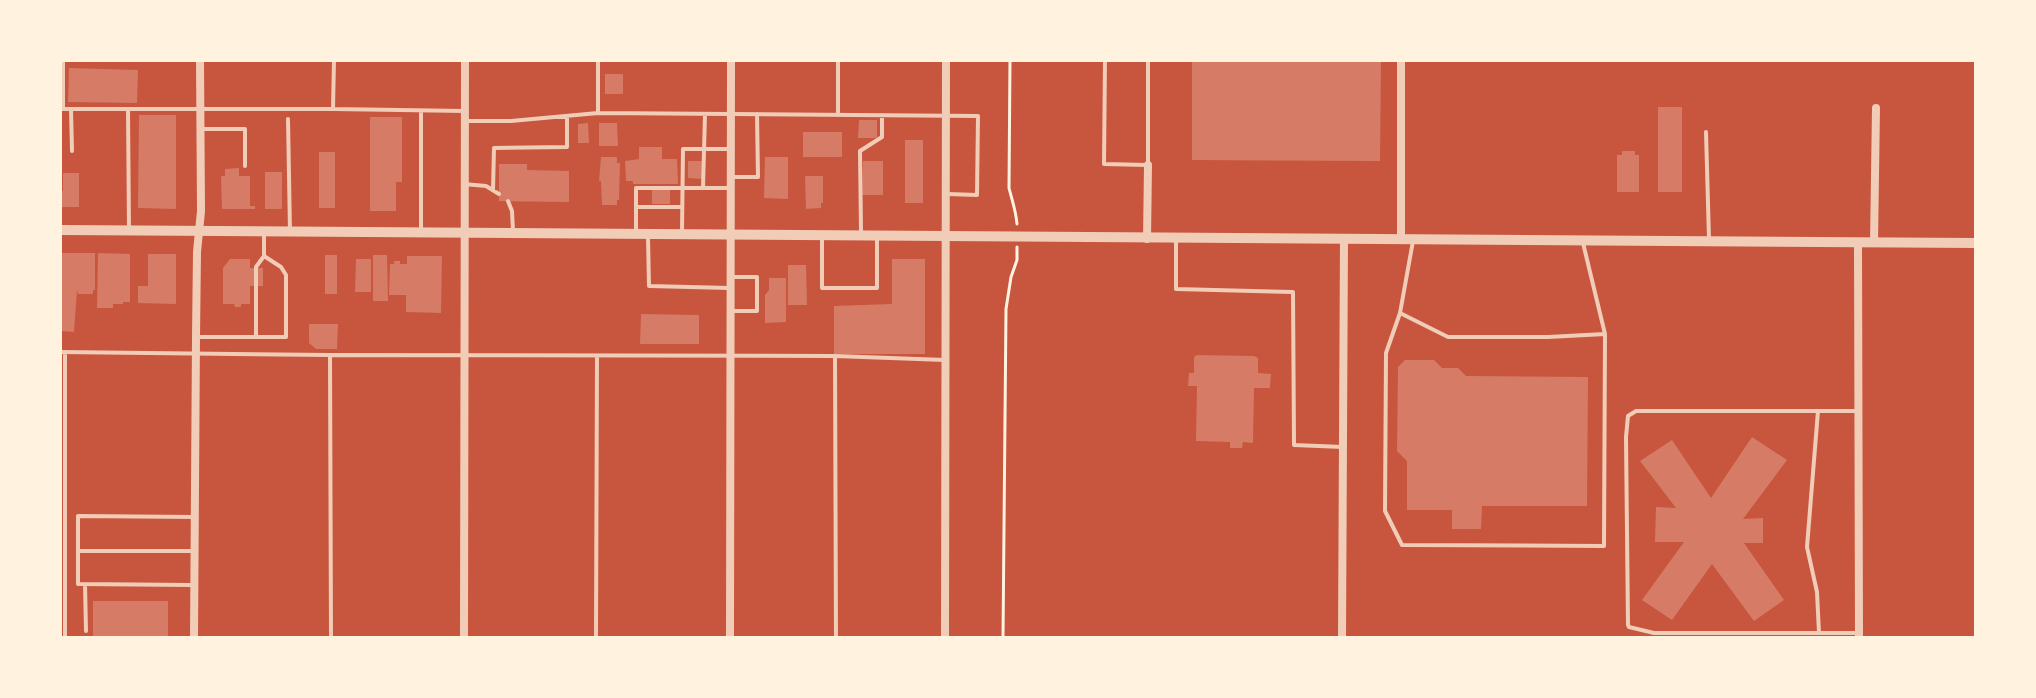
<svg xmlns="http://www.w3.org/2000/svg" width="2036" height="698" font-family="Lato,sans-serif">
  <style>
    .building { fill: #d67c66 }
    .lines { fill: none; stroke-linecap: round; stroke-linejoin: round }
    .path { stroke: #fff3e0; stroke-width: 3 }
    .service { stroke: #f1ccb7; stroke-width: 4 }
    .minor { stroke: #f1ccb7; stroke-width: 8 }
    .tertiary { stroke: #f1ccb7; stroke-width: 10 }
  </style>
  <rect width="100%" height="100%" fill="#c8553d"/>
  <path class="building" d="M1192 60H1381L1380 161 1192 160Z
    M69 68 138 70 137 103 68 102Z
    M605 74H623V94H605Z
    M1658 107H1682V192H1658Z
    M139 115H176V209L138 208Z
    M370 117H402V182H396V211H370Z
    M859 120H877V138H858Z
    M588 123 589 143H578V124Z
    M599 123H617L618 146H599Z
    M803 132H842V157H803Z
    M905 140H923V203H905Z
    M639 147H662V159H677L678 184H633V181H626L625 161 639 159Z
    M1622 151H1635V155H1639V192H1617V155H1622Z
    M319 152H335V208H319Z
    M601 157H617V163H620L619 200H617V205H602L601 181H599Z
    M765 157H788V199L764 198Z
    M688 161H702V179L688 178Z
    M863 161H883V195H862Z
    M499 164H527V170L569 171V202L499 201Z
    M239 168V176H250V206H255V209H222L221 176H225V169Z
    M265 172H282V209H265Z
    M63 173H79V207H60V191H63Z
    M805 176H823V203H821V208L806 209Z
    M652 189H670V204H652Z
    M60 253H95V290H93V294H78L77 290 74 332 60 331Z
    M98 253 130 254V302H123V304H113V308H97Z
    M148 254H176V304L138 303V286H148Z
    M325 255H337V294H325Z
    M373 255H387L388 301H373Z
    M407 256H442L441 313 406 312V295H389L390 264H394V261H400V264H407Z
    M230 259H250V268H263V286H250V304H241V307H235L234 304H223V268Z
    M356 259H371V292H355Z
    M892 259H925V354H834V306L892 304Z
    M788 265H806L807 305H788Z
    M769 278H786V322L765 323V295L769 290Z
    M641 314 699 315V344H640Z
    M309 324H338L337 349H316L309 343Z
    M1197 355 1254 356 1258 358V373L1271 374 1270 388H1254L1253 443 1243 442 1242 448H1230V442L1196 441 1197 386H1188L1189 373H1194V357Z
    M1405 360H1434L1442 368H1458L1466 376 1588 377 1587 506H1482L1481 529H1452V510H1407V461L1397 451 1398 367Z
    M1752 437 1787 460 1743 519 1763 518V543H1744L1784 600 1754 621 1712 564 1672 620 1642 600 1684 542H1655L1656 507 1676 508 1640 461 1672 440 1711 498Z
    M93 601H168V637H93Z"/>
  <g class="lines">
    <path class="path" d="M1010 60 1009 188C1012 200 1016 211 1017 224
      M1003 638 1006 309 1011 277 1017 260V247"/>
    <path class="service" d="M63 60V109
      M1105 60 1104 164 1148 165V60
      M60 109H333L465 111
      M71 109 72 151
      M128 109 129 230
      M333 109 334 60
      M421 111V230
      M598 113V60
      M838 114V60
      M288 119 290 232
      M465 121H511L598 113 978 116 977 195 948 194
      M201 129H245V166
      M1706 132 1709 239
      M732 177H758L757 114
      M464 184 486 186 499 194
      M703 188 705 114
      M493 190 494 148 567 147V116
      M508 201 512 211 513 231
      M636 207H682
      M682 231 683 149H730
      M636 232V188H730
      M861 232 860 151 882 137V115
      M648 237 649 286 729 288
      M822 238V288H877V237
      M1176 239V289L1293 292 1294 445 1343 447
      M1413 241 1400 313 1386 353 1385 511 1402 545 1604 546 1605 334 1583 243
      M729 277H757V311H731
      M1400 313 1448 337H1548L1605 334
      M197 337H286V275L281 267 264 256
      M256 337V267L264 256V234
      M60 352 330 355 835 356 945 360
      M65 352V638
      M330 355 331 638
      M835 356 836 638
      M1818 411 1807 547 1817 592 1819 633
      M78 551H192
      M85 584 86 631
      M192 585 78 584V516L195 517
      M1858 633H1654L1629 627 1628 625 1626 437 1628 416 1636 411H1858
      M596 638 597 356"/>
    <path class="minor" d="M1401 60V240
      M1147 239 1148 165
      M1858 243 1859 638
      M1874 243 1876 108
      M194 638 196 337 197 252 201 211 200 60
      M464 638 465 60
      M730 638 731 60
      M945 638 946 60
      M1342 638 1344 240"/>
    <path class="tertiary" d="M60 230 1976 243"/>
  </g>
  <rect width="2036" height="698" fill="none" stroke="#fff3e0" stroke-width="124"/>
</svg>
